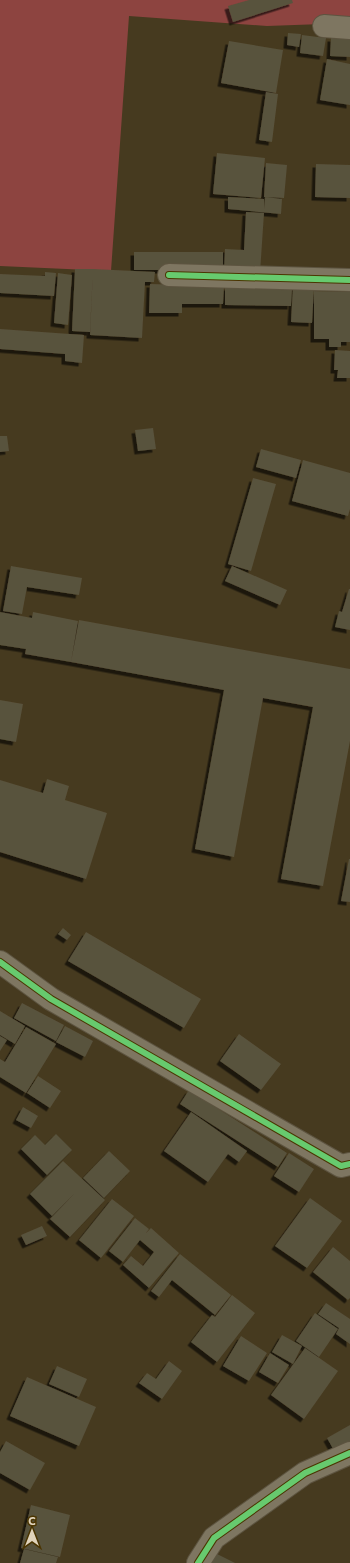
<svg xmlns="http://www.w3.org/2000/svg" width="350" height="1563" font-family="Commissioner,sans-serif">
  <style>
    .green { fill: #8d4440 }
    .building { fill: #59523c; filter: url(#shadow) }
    .lines { fill: none; stroke-linecap: round; stroke-linejoin: round }
    .minor-casing { stroke: #5d5440; stroke-width: 24 }
    .minor { stroke: #7e7661; stroke-width: 22 }
    .cycleway-casing { stroke: #4b3501; stroke-width: 8 }
    .cycleway { stroke: #67ca6e; stroke-width: 6 }
  </style>
  <defs>
    <filter id="shadow"><feDropShadow dx="-3.5" dy="3.5" stdDeviation="0" flood-color="#0009"/></filter>
  </defs>
  <rect width="100%" height="100%" fill="#463a1f"/>
  <path class="green" d="M0 0H350V23L267 26 129 16 111 271 0 266Z"/>
  <path class="building" d="M249 0H292L293 3 233 22 228 6Z
    M288 33 301 34 299 47 287 45Z
    M302 35 326 38 323 56 300 53Z
    M331 38 350 39V57L330 56Z
    M229 41 283 50 276 93 221 83Z
    M327 59 350 64V105L320 100Z
    M266 92 278 94 272 142 259 140Z
    M217 153 265 158 261 198 213 194Z
    M266 163 287 165 284 198 264 197Z
    M316 164 350 165V198L315 197Z
    M228 197 264 199V209L265 197 282 199 281 214 228 209Z
    M246 212 264 213 260 273 224 271 225 249 244 250Z
    M134 252H223V270H134Z
    M75 269H93L90 332 72 331Z
    M93 269 155 272 154 282H145L142 338 90 335Z
    M45 272 56 273 54 296 0 293V274L45 276Z
    M58 273 72 275 68 325 54 323Z
    M150 284 224 286 223 304H182V313H149Z
    M293 286 314 287 312 323 291 322Z
    M225 287 292 289 291 306 225 305Z
    M314 291 350 292V342H341V347H329V339H314Z
    M0 329 84 335 82 363 65 361V354L0 349Z
    M335 350 350 351V378H337L338 370H334Z
    M153 428 156 449 138 451 135 430Z
    M0 436H7L9 451 0 452Z
    M261 449 301 460 296 478 256 467Z
    M303 460 350 473V509L348 516 292 501Z
    M253 478 276 484 251 571 228 564Z
    M11 566 82 578 79 595 27 587 22 614 3 611Z
    M232 566 287 590 280 605 225 581Z
    M349 589H350V630L335 627 339 611 342 612Z
    M0 612 32 618 33 612 78 621 71 662 25 654 26 649 0 645Z
    M79 620 350 669V741L323 886 281 879 313 707 263 698 234 857 195 849 224 690 71 662Z
    M0 700 23 704 16 742 0 739Z
    M47 779 69 786 65 800 107 813 86 879 0 852V780L43 793Z
    M349 859H350V902L341 901Z
    M63 928 71 935 67 940 58 934Z
    M86 932 201 999 184 1028 68 961Z
    M22 1003 64 1025 56 1041 14 1018Z
    M0 1011 25 1026 15 1044 0 1035Z
    M65 1026 93 1041 85 1057 56 1042Z
    M26 1027 56 1044 26 1093 0 1077V1059L5 1062Z
    M239 1034 281 1064 261 1090 220 1061Z
    M0 1036 7 1040 0 1051Z
    M38 1076 61 1091 50 1108 27 1093Z
    M189 1090 287 1153 278 1167 180 1104Z
    M23 1107 38 1116 31 1128 16 1120Z
    M191 1112 247 1151 239 1162 228 1154 208 1182 164 1151Z
    M56 1134 72 1150 47 1175 21 1149 35 1135 45 1145Z
    M109 1151 130 1171 104 1198 83 1178Z
    M289 1153 314 1169 299 1192 274 1176Z
    M63 1161 105 1200 70 1237 50 1219 75 1193 52 1216 30 1194Z
    M310 1198 342 1221 307 1268 275 1246Z
    M112 1199 134 1216 101 1258 79 1240Z
    M135 1218 149 1229 146 1233 151 1228 179 1253 149 1288 123 1265 131 1256 143 1266 154 1252 140 1240 123 1262 109 1251Z
    M42 1226 47 1236 26 1245 21 1235Z
    M333 1247 350 1261V1298L348 1300 313 1272Z
    M180 1254 231 1295 215 1315 172 1280 159 1297 151 1291Z
    M232 1295 255 1313 217 1362 191 1342 212 1315 215 1317Z
    M326 1303 350 1319V1344L336 1334 339 1328 318 1314Z
    M315 1313 338 1329 319 1357 296 1341Z
    M282 1335 302 1346 293 1364 272 1352Z
    M241 1336 267 1353 249 1381 223 1366Z
    M305 1348 338 1371 304 1419 271 1395Z
    M270 1353 289 1365 278 1383 259 1372Z
    M169 1361 182 1371 162 1399 139 1383 147 1373 156 1379Z
    M57 1366 87 1379 79 1397 49 1384Z
    M27 1377 96 1407 79 1446 10 1416Z
    M350 1425V1447L336 1454 327 1438Z
    M6 1441 45 1463 30 1490 0 1473V1452Z
    M31 1505 70 1515 60 1557 21 1548Z
    M24 1549 58 1557 56 1563H20Z
    M215 1553 235 1563H210Z"/>
  <g class="lines">
    <defs>
      <path id="minor" d="M324 26 350 28
        M169 275 350 280
        M0 962 51 999 341 1166 350 1164
        M198 1563 214 1538 305 1473 350 1453"/>
    </defs>
    <use href="#minor" class="minor-casing"/>
    <use href="#minor" class="minor"/>
    <defs>
      <path id="cycleway" d="M169 275 350 280
        M0 962 51 999 341 1166 350 1164
        M198 1563 214 1538 305 1473 350 1453"/>
    </defs>
    <use href="#cycleway" class="cycleway-casing"/>
    <use href="#cycleway" class="cycleway"/>
  </g>
  <g transform="translate(32 1531)" stroke="#4b3501" stroke-width="3" paint-order="stroke">
  <path d="M0-3L7 15L0 10L-7 15Z" fill="#e0d3bb"/>
  <text y="-6" font-size="11" font-weight="bold" text-anchor="middle" fill="#e0d3bb">С</text>
  </g>
</svg>
